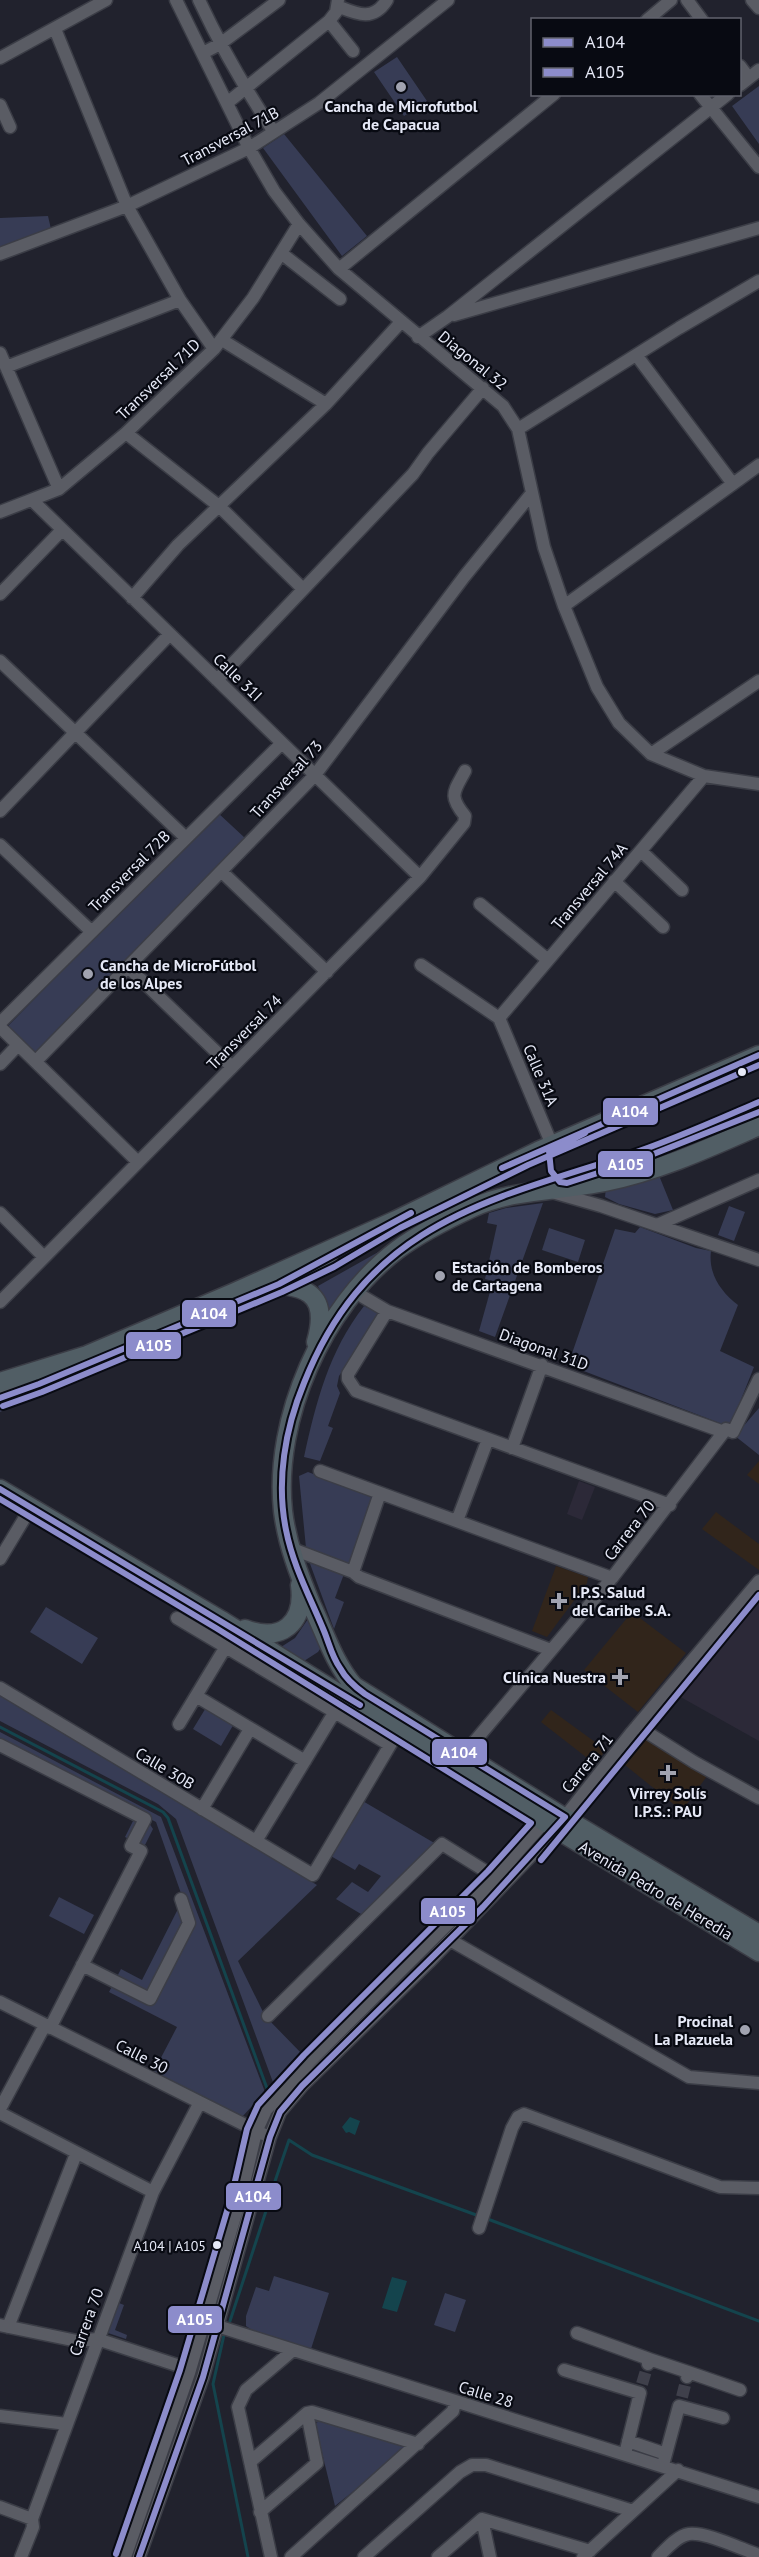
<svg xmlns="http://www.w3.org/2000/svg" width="759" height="2557" font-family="'PT Sans',sans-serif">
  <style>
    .education { fill: #2c2938 }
    .medical { fill: #31251b }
    .green { fill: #373c55 }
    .water { fill: #14444d }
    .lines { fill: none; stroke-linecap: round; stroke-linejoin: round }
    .stream { stroke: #14444d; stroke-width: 3 }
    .minor-tunnel { stroke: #3f404b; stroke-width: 12; stroke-dasharray: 12 6; stroke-linecap: butt }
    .minor-casing { stroke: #3b3d46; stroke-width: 15 }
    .major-casing { stroke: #3b3d46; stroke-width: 18 }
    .highway-casing { stroke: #3b3d46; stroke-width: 21 }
    .minor { stroke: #5a5c64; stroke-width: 12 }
    .major { stroke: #555d64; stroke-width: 15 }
    .highway { stroke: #515e65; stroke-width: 18 }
    .bus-1-casing { stroke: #080a12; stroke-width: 10 }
    .bus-2-casing { stroke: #080a12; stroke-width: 10 }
    .bus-1 { stroke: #8c8ccb; stroke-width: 6 }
    .bus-2 { stroke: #8c8ccb; stroke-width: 6 }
    .poi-dot { fill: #a1a3b0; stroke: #080a12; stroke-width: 2 }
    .bus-dot { fill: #e6e9f7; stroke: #080a12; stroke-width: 2 }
    .labels { text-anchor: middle; stroke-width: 4.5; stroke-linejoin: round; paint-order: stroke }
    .bus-label { font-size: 14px; fill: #e6e9f7; stroke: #080a12; text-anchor: end }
    .poi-label { font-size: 16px; font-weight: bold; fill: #e6e9f7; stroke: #080a12; text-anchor: start }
    .street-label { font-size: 16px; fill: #e6e9f7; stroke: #080a12 }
    .line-badge { stroke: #080a12; stroke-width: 2 }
    .badge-label { font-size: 16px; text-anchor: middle; font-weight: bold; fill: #fff }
  </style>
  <rect width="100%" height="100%" fill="#21222d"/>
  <path class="education" d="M579 1481 595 1487 582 1520 567 1514Z
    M759 1599V1741L677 1695Z"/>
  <path class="medical" d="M759 1461V1484L747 1475Z
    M716 1512 759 1544V1570L702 1529Z
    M556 1566 588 1577 587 1583 547 1637 532 1631Z
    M632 1612 686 1653 638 1712 584 1670Z
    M551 1710 606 1750 595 1764 541 1722Z
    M640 1736 707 1776 682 1811 620 1761Z"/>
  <path class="green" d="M397 57 427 101 404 116 374 72Z
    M759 86V144L732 106Z
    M284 134 367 236 342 256 263 148Z
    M48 216 51 229 0 247V218Z
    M217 812 245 838 35 1052 8 1026Z
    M658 1173 673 1210 655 1214 619 1204 605 1197 606 1187Z
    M543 1203 495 1337 479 1331 493 1281 485 1279 497 1225 487 1223 489 1213 506 1208Z
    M729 1206 745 1212 734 1241 718 1235Z
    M640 1227 696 1248 711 1251C708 1274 721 1292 738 1305L720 1351 754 1367 730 1427 568 1365 615 1229 635 1233Z
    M549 1228 585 1240 578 1262 542 1250Z
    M389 1246 330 1310 318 1286Z
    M261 1297 267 1298 0 1412V1404L46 1388Z
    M364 1306 380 1314 339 1376 337 1386 340 1393 328 1426 333 1428 320 1461 304 1457C316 1402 329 1351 364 1306Z
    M759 1408V1455L735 1436Z
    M308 1472 373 1496 349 1564 306 1548 299 1476Z
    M309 1561 344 1574 335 1598 344 1602 334 1629Z
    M46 1607 98 1638 82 1664 30 1632Z
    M308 1619 322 1646 318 1652 304 1661 281 1647 295 1638Z
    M0 1695 317 1885 238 1961 265 2016 304 2056 274 2085 176 1819 158 1804 0 1721Z
    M207 1706 235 1722 221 1746 193 1729Z
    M0 1732 161 1817 265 2092 242 2117 153 2073 177 2027 109 1992 121 1969 142 1980 183 1899 156 1822 0 1741Z
    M361 1800 436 1844 366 1917 336 1899 352 1882 368 1892 381 1876 359 1864 355 1870 329 1855Z
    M135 1817 149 1823 153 1829 144 1847 125 1837Z
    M59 1897 94 1915 84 1934 49 1916Z
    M274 2276 329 2293 311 2349 252 2330 246 2326V2316L256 2287 269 2291Z
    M445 2293 466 2300 455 2332 434 2325Z
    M119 2303 124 2305 115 2330 127 2335 126 2339 108 2333Z
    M323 2418 410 2446 335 2506 315 2424Z"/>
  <path class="water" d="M350 2117 360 2121 355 2135 349 2132 346 2133 342 2127Z
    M392 2277 407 2281 397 2312 382 2308Z"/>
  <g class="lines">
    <path class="stream" d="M0 1727 163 1812 168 1818 268 2091
      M271 2193 289 2140 312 2155 479 2216
      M485 2218 759 2321
      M230 2321 266 2211
      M224 2335 213 2384 248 2557"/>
    <path class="minor-tunnel" d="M642 2384 648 2364
      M682 2397 687 2377"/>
    <defs>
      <path id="minor" d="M176 0 249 148 274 191 299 224 339 269 503 406 518 429 544 547 564 606 597 687 619 723 651 754 704 776 759 784
        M199 0C220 45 244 87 272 129
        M687 0 702 20
        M752 0 759 8
        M337 6C357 14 373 22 387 0
        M647 20 671 0
        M329 21 353 51
        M55 29 127 206 180 300 214 349
        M203 53 220 44 279 0
        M0 58 106 0
        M740 66 749 78
        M740 85 759 70
        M700 94 759 167
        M227 103 329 21 336 12 338 0
        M0 105 10 127
        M281 253 340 299
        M0 254 127 206 249 148 319 103 448 0
        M339 269 554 94
        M454 315 759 228
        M418 337 447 317 728 94
        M222 340 326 404
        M0 353 59 489
        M637 356 733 484
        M6 367 180 300
        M518 429 679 328 759 281
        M126 433 220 507 302 588
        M33 501 420 877
        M0 512 59 489 126 433 214 349 253 298 299 224
        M0 594 62 530
        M132 598 178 545 326 404 401 322
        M564 606 759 465
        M0 661 186 838
        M217 680 413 474 428 453 483 388
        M651 754 759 681
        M0 811 170 634
        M0 845 92 932
        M641 851 682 890
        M222 872 327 972
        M614 881 663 927
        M480 904 548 960
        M421 965 499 1018
        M128 967 232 1067
        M499 1018 704 776
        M499 1018 552 1145
        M0 1023 282 743
        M0 1027 138 1162
        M36 1061 315 775 464 577 532 493
        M0 1064 18 1045
        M552 1192 601 1206 759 1260
        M0 1213 44 1257
        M657 1225 759 1180
        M355 1292 387 1311 724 1432
        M0 1302 420 877 464 823 465 816C448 795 454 792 465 771
        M387 1311 348 1374V1379L356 1391 670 1505
        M512 1448 542 1365
        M320 1471 612 1578
        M457 1521 488 1439
        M290 1548 353 1572 359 1577 551 1650
        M0 1559 24 1519 34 1507
        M353 1572 380 1493
        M177 1618 390 1745
        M0 1688 313 1875 399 1730
        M196 1696 305 1761
        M179 1724 225 1648
        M637 1726 694 1762 759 1798
        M0 1745 145 1819 131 1846 141 1851 50 2028
        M464 1754 612 1578 726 1429 733 1432 759 1379
        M202 1809 250 1729
        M256 1841 334 1713
        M450 1940 689 2077 759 2083
        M82 1965 150 1999 189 1923 181 1899
        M0 2002 263 2134
        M268 2016 442 1844 495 1877
        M0 2109 45 2025
        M0 2113 153 2192
        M479 2228 512 2128 518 2117 524 2114 720 2187 759 2188
        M211 2324 759 2497
        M0 2325 77 2341 97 2339 189 2369
        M8 2327 76 2154
        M577 2333 649 2359 648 2364
        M649 2359 688 2372
        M564 2370 640 2393 625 2454
        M687 2377 688 2372 740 2390
        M0 2416 67 2424
        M628 2441 666 2454
        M250 2462 307 2413 312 2412 418 2444
        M663 2465 679 2406 723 2418
        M0 2507 32 2519
        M260 2512 317 2463 307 2413
        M482 2519 590 2551
        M482 2519 490 2557
        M21 2557 33 2527 32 2519 153 2192 199 2104
        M125 2557 189 2373 241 2196 256 2132 266 2110 310 2061 495 1877 550 1816
        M139 2557 203 2377 270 2137 280 2112 302 2086 429 1962 550 1836 632 1732 759 1581
        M271 2557 238 2407 246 2390 292 2351
        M291 2557 453 2411 455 2402
        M364 2557 460 2472 472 2465H486L633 2511
        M438 2557 482 2519
        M583 2557 678 2470
        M658 2557C666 2549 677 2536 689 2534 707 2532 741 2549 759 2555"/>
      <path id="major" d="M0 1398 208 1315 329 1259"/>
      <path id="highway" d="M759 1126C709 1148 659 1171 605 1182 561 1191 513 1189 472 1208 446 1220 420 1233 397 1250 323 1306 273 1419 283 1511 287 1544 299 1575 312 1606 325 1633 334 1663 354 1686L573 1823 759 1934
        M260 1283C302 1286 331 1289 316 1342
        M0 1382 87 1355 235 1292 396 1220 538 1151 759 1055
        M0 1489 221 1620 556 1829 759 1952
        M245 1629C282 1643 305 1623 300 1585"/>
    </defs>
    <use href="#minor" class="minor-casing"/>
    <use href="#major" class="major-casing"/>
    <use href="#highway" class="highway-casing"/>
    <use href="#minor" class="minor"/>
    <use href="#major" class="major"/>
    <use href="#highway" class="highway"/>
    <defs>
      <path id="bus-1" d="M502 1168 759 1055
        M0 1398 39 1384 279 1284 411 1213
        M0 1489 360 1705
        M139 2557 203 2377 270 2137 280 2112 302 2086 483 1907 565 1817 365 1694C355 1687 346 1679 340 1668 332 1657 329 1643 324 1631 310 1597 293 1566 286 1530 276 1481 285 1429 304 1383 366 1227 480 1202 625 1156 671 1141 715 1121 759 1102"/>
      <path id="bus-2" d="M585 1133 549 1151 551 1171 560 1182 567 1183 641 1159 759 1112
        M3 1406 42 1392 282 1292 334 1267 400 1228 528 1165 759 1065
        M0 1499 216 1628 531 1823 488 1871 304 2055 258 2105 247 2129 232 2194 180 2370 116 2554
        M541 1860 759 1595"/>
    </defs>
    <use href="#bus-1" class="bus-1-casing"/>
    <use href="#bus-2" class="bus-2-casing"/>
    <use href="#bus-1" class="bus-1"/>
    <use href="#bus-2" class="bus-2"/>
  </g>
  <g class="poi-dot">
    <circle cx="401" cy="87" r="6"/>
    <circle cx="88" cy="974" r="6"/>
    <circle cx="440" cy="1276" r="6"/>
    <path d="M556 1592h6v6h6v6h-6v6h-6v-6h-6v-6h6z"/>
    <path d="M617 1668h6v6h6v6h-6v6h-6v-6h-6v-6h6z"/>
    <path d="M665 1764h6v6h6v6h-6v6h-6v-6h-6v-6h6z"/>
    <circle cx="745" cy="2030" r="6"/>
  </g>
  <g class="bus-dot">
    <circle cx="742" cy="1072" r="5"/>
    <circle cx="217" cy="2245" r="5"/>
  </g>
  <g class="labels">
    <g class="bus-label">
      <text x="206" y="2251">A104 | A105</text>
    </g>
    <g class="poi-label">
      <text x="401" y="112" text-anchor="middle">Cancha de Microfutbol<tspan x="401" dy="18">de Capacua</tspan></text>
      <text x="100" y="971">Cancha de MicroFútbol<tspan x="100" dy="18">de los Alpes</tspan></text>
      <text x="452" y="1273">Estación de Bomberos<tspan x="452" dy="18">de Cartagena</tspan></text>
      <text x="572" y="1598">I.P.S. Salud<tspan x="572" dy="18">del Caribe S.A.</tspan></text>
      <text x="606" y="1683" text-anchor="end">Clínica Nuestra</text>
      <text x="668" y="1799" text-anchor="middle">Virrey Solís<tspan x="668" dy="18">I.P.S.: PAU</tspan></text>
      <text x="733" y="2027" text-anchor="end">Procinal<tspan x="733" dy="18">La Plazuela</tspan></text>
    </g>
    <g class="street-label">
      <text transform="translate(230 136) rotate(-28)" y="6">Transversal 71B</text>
      <text transform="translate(473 360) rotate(39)" y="6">Diagonal 32</text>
      <text transform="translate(158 379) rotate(-44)" y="6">Transversal 71D</text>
      <text transform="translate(238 677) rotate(44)" y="6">Calle 31I</text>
      <text transform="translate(286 779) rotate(-48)" y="6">Transversal 73</text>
      <text transform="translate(129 871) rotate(-45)" y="6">Transversal 72B</text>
      <text transform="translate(589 886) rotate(-50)" y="6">Transversal 74A</text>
      <text transform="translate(244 1032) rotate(-45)" y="6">Transversal 74</text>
      <text transform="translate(541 1075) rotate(67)" y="6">Calle 31A</text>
      <text transform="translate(544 1349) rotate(20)" y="6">Diagonal 31D</text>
      <text transform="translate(629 1530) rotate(-52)" y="6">Carrera 70</text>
      <text transform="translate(587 1763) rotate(-51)" y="6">Carrera 71</text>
      <text transform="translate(165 1768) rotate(31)" y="6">Calle 30B</text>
      <text transform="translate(656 1890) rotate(31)" y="6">Avenida Pedro de Heredia</text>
      <text transform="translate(142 2056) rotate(27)" y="6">Calle 30</text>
      <text transform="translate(86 2322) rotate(-70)" y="6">Carrera 70</text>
      <text transform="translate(486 2394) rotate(17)" y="6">Calle 28</text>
    </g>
  </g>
  <g class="line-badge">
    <rect x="602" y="1097" width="57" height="29" rx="6" fill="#8c8ccb"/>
    <rect x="597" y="1150" width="57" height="28" rx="6" fill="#8c8ccb"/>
    <rect x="181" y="1299" width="56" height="29" rx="6" fill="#8c8ccb"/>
    <rect x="125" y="1331" width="57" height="29" rx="6" fill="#8c8ccb"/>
    <rect x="431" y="1738" width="57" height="28" rx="6" fill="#8c8ccb"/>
    <rect x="420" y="1897" width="56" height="28" rx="6" fill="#8c8ccb"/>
    <rect x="225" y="2182" width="57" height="29" rx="6" fill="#8c8ccb"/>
    <rect x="167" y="2305" width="56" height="29" rx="6" fill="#8c8ccb"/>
  </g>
  <g class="badge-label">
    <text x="630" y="1117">A104</text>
    <text x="626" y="1170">A105</text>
    <text x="209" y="1319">A104</text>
    <text x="154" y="1351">A105</text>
    <text x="459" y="1758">A104</text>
    <text x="448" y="1917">A105</text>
    <text x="253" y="2202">A104</text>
    <text x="195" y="2325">A105</text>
  </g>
  <rect x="531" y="18" width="210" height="78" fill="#080a12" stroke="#61636e" stroke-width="1.5"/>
  <rect x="543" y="38" width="30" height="9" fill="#8c8ccb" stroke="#61636e" stroke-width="1.5"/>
  <text x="585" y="48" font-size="18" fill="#e6e9f7">A104</text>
  <rect x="543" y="68" width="30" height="9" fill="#8c8ccb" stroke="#61636e" stroke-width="1.5"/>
  <text x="585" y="78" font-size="18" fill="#e6e9f7">A105</text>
</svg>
